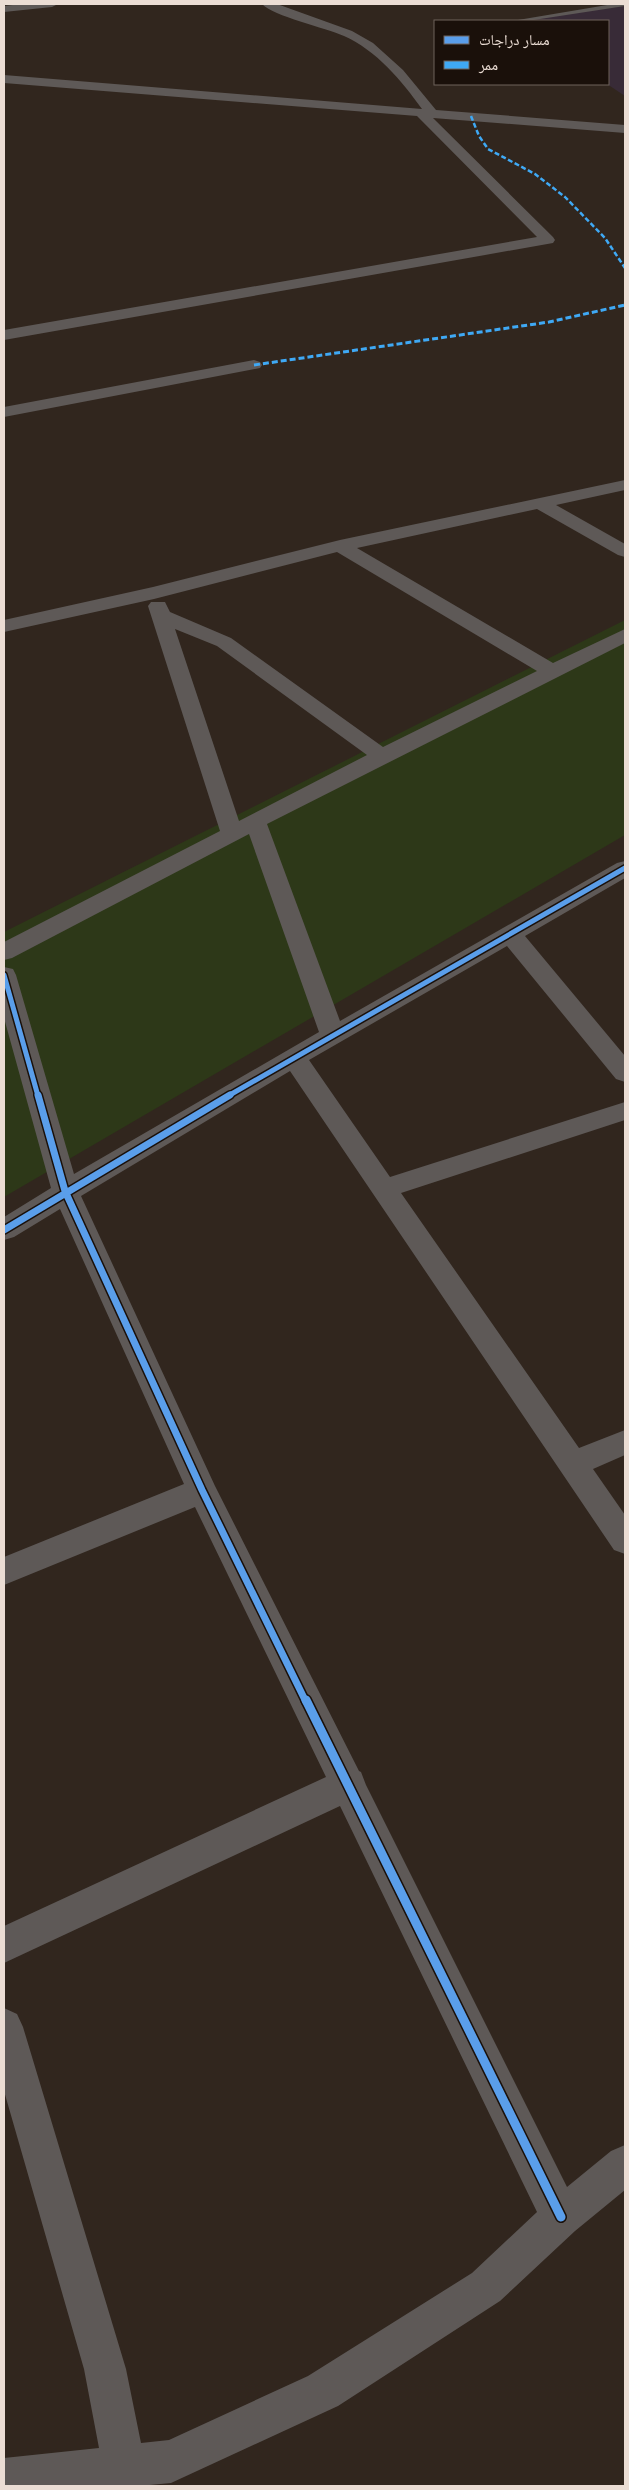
<svg xmlns="http://www.w3.org/2000/svg" width="629" height="2490" font-family="'Roboto Serif','Noto Naskh Arabic',serif">
  <style>
    .industrial { fill: #382b37 }
    .green { fill: #2d3818 }
    .lines { fill: none; stroke-linecap: round; stroke-linejoin: round }
    .service { fill: #5e5957; fill-rule: evenodd }
    .minor { fill: #5e5957; fill-rule: evenodd }
    .quiet-far1 { stroke: #3fa9f5; stroke-width: 2.5; stroke-dasharray: 5 2.5; stroke-linecap: butt }
    .quiet { stroke: #3fa9f5; stroke-width: 3; stroke-dasharray: 6 3; stroke-linecap: butt }
    .cycleway-far2-casing { stroke: #1a100a; stroke-width: 8 }
    .cycleway-far1-casing { stroke: #1a100a; stroke-width: 10 }
    .cycleway-casing { stroke: #1a100a; stroke-width: 12 }
    .cycleway-far2 { stroke: #5a9eea; stroke-width: 5 }
    .cycleway-far1 { stroke: #5a9eea; stroke-width: 7 }
    .cycleway { stroke: #5a9eea; stroke-width: 9 }
  </style>
  <rect width="100%" height="100%" fill="#31261e"/>
  <path class="industrial" d="M625 6V96L607 84 608 21H513Z"/>
  <path class="green" d="M625 620V835L4 1197V932Z"/>
  <g class="lines">
    <path class="service" d="M613 4H625V6L527 21H512Z"/>
    <path class="minor" d="M21 4H58L52 7 4 12V6Z
      M262 4H277L352 31 373 43 403 70 436 110 625 125V133L433 118 553 237 555 240 553 243 4 340V330L537 237 417 116 4 83V75L422 109C402 81 376 50 344 36 326 28 273 16 262 4Z
      M254 360 260 362 262 365 260 368 4 417V407Z
      M625 480V490L556 505 625 544V557L618 555 537 509 357 548 553 663 625 629V643L267 824 340 1021 617 863 625 861V878L525 936 625 1056V1082L616 1079 507 946 309 1060 390 1177 625 1102V1120L401 1193 579 1448 625 1430V1455L593 1469 625 1515V1554L614 1550 290 1071 81 1196 215 1486 359 1771 361 1772 366 1785 567 2187 611 2151 625 2145V2190L575 2231 500 2301 338 2406 171 2483 139 2486H4V2458L99 2448 84 2369 4 2091V2008L17 2014 23 2027 126 2369 141 2443 169 2440 308 2376 472 2273 537 2212 340 1806 4 1963V1926L326 1777 195 1507 4 1585V1557L184 1484 60 1209 14 1237 4 1240V1217L51 1188 4 1018V967L13 969 16 975 74 1174 319 1032 249 834 12 958 4 960V942L220 831 148 606 151 602H165L170 612 231 638 383 747 537 671 337 552 154 599 4 632V620L153 587 340 540ZM175 629 217 646 367 755 239 821Z"/>
    <path class="quiet-far1" d="M471 116 479 136 488 149 535 174 565 197 605 238 625 268"/>
    <path class="quiet" d="M254 365 549 322 625 305"/>
    <defs>
      <path id="cycleway-far2" d="M4 975 38 1096
        M228 1096 625 868"/>
      <path id="cycleway-far1" d="M38 1095 65 1191 202 1490 306 1702
        M4 1230 230 1095"/>
      <path id="cycleway" d="M306 1700 561 2217"/>
    </defs>
    <use href="#cycleway-far2" class="cycleway-far2-casing"/>
    <use href="#cycleway-far1" class="cycleway-far1-casing"/>
    <use href="#cycleway" class="cycleway-casing"/>
    <use href="#cycleway-far2" class="cycleway-far2"/>
    <use href="#cycleway-far1" class="cycleway-far1"/>
    <use href="#cycleway" class="cycleway"/>
  </g>
  <rect width="629" height="2490" fill="none" stroke="#ebddd4" stroke-width="10"/>
  <rect x="434" y="20" width="175" height="65" fill="#1a100a" stroke="#6e625b"/>
  <rect x="444" y="36" width="25" height="8" fill="#5a9eea" stroke="#6e625b"/>
  <text x="479" y="45" font-size="15" fill="#ebddd4">مسار دراجات</text>
  <rect x="444" y="61" width="25" height="8" fill="#3fa9f5" stroke="#6e625b"/>
  <text x="479" y="70" font-size="15" fill="#ebddd4">ممر</text>
</svg>
